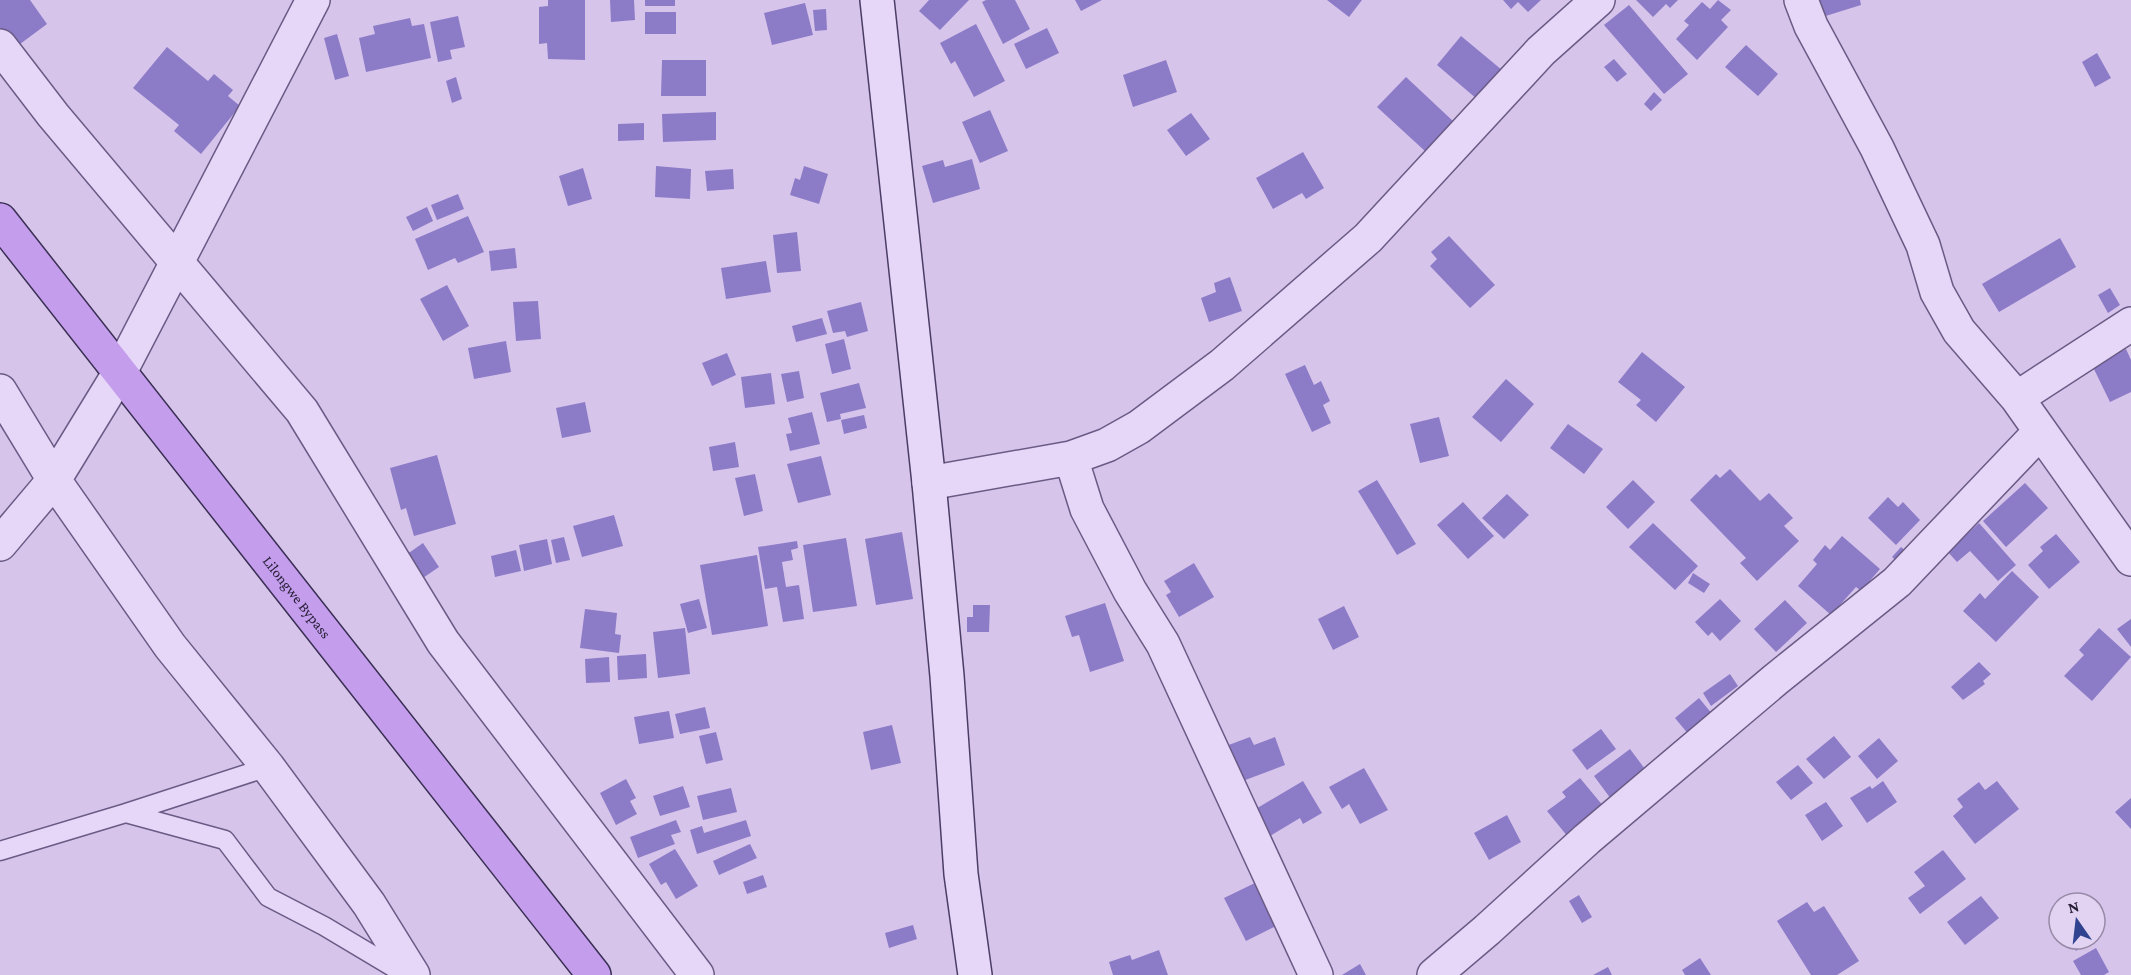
<svg xmlns="http://www.w3.org/2000/svg" width="2131" height="975" font-family="'Crimson Pro',serif">
  <style>
    .building { fill: #8c7bc7 }
    .lines { fill: none; stroke-linecap: round; stroke-linejoin: round }
    .lane-casing { stroke: #695b85; stroke-width: 21 }
    .street-casing { stroke: #695b85; stroke-width: 36 }
    .secondary-casing { stroke: #4a3e67; stroke-width: 36 }
    .primary-casing { stroke: #392f53; stroke-width: 36 }
    .lane { stroke: #e6d6f7; stroke-width: 18 }
    .street { stroke: #e6d6f7; stroke-width: 33 }
    .secondary { stroke: #e6d6f7; stroke-width: 33 }
    .primary { stroke: #c49ded; stroke-width: 33 }
    .labels { text-anchor: middle; stroke-width: 4.5; stroke-linejoin: round; paint-order: stroke }
    .street-label { font-size: 15px; fill: #251e35; stroke: #e3d3f3 }
  </style>
  <rect width="100%" height="100%" fill="#d7c4eb"/>
  <path class="building" d="M0 0H30L47 24 12 50 0 34Z
    M548 0H585V60L548 59 547 43 539 44V7L548 6Z
    M610 0H634L635 20 611 22Z
    M645 0H675V6H645Z
    M929 0H969L940 30 919 11Z
    M986 0H1015L1030 29 1003 44 982 2Z
    M1075 0H1102L1081 11Z
    M1327 0H1362L1349 17Z
    M1503 0H1541L1528 12 1518 2 1511 9Z
    M1636 0H1678L1670 8 1666 4 1653 17Z
    M1718 0 1731 10 1721 20 1728 27 1697 60 1676 39 1689 25 1684 21 1702 2 1710 9Z
    M1810 0H1860L1861 5 1816 19Z
    M805 3 813 35 772 45 764 13Z
    M1629 5 1688 74 1664 94 1604 25Z
    M826 9 827 30 815 31 813 10Z
    M645 12H676V34H645Z
    M458 16 465 47 450 50 452 59 438 62 430 22Z
    M410 18 412 26 424 24 431 58 366 72 359 38 375 34 373 26Z
    M976 24 1005 81 974 97 955 61 951 64 940 43Z
    M1047 28 1059 53 1026 69 1014 44Z
    M337 34 349 76 335 80 324 38Z
    M1461 36 1508 75 1484 105 1437 65Z
    M1746 45 1778 74 1758 96 1725 67Z
    M167 47 208 81 214 74 233 90 228 96 240 106 201 154 174 131 179 125 133 88Z
    M2097 53 2111 78 2095 87 2082 62Z
    M1614 59 1627 74 1617 82 1604 67Z
    M662 60H706V96H661Z
    M1166 60 1177 92 1133 107 1123 75Z
    M456 77 462 99 452 103 446 81Z
    M1406 77 1454 122 1426 152 1377 107Z
    M1654 92 1662 100 1651 111 1644 104Z
    M990 110 1008 151 980 163 962 122Z
    M716 112V140L663 142 662 114Z
    M1191 113 1210 139 1186 156 1167 130Z
    M644 123V140L618 141V124Z
    M1303 152 1324 188 1306 199 1302 193 1273 209 1256 178Z
    M972 159 980 189 933 203 922 166 943 160 945 167Z
    M656 166 691 169 690 199 655 197Z
    M804 166 828 174 819 204 790 195 795 178 800 180Z
    M583 168 592 199 568 206 559 176Z
    M733 169 734 189 707 191 705 171Z
    M458 194 464 209 437 220 431 205Z
    M427 207 433 221 413 231 406 217Z
    M468 216 484 252 458 263 455 258 428 270 415 239Z
    M797 232 801 271 777 273 773 235Z
    M1449 236 1495 285 1470 308 1430 266 1437 259 1431 252Z
    M2060 238 2076 267 1999 312 1982 284Z
    M515 248 517 268 491 271 489 251Z
    M766 261 771 292 726 299 721 268Z
    M1230 277 1242 311 1209 322 1201 298 1216 292 1214 283Z
    M447 285 469 326 443 341 420 299Z
    M2110 288 2120 305 2108 313 2098 295Z
    M538 301 541 339 516 341 513 302Z
    M861 302 868 331 847 337 845 331 833 333 827 311Z
    M822 318 827 334 796 342 792 326Z
    M844 339 851 369 832 374 825 344Z
    M506 341 511 372 474 379 468 348Z
    M2126 349 2131 360V392L2110 402 2092 365Z
    M1642 352 1685 387 1656 422 1636 405 1641 400 1618 382Z
    M727 353 736 375 712 386 702 363Z
    M1305 365 1314 385 1321 381 1330 401 1323 405 1331 423 1312 432 1285 374Z
    M799 371 804 398 787 402 781 374Z
    M771 373 775 404 745 408 741 377Z
    M1506 379 1534 404 1501 442 1472 417Z
    M859 383 866 408 840 414 841 419 827 422 820 393Z
    M585 402 591 432 562 438 556 408Z
    M812 412 820 444 790 451 786 434 792 433 788 418Z
    M864 415 867 428 844 434 841 420Z
    M1439 417 1449 456 1420 463 1410 424Z
    M1568 424 1603 449 1584 474 1550 448Z
    M735 442 739 467 713 471 709 447Z
    M437 455 456 524 414 536 406 508 401 510 390 468Z
    M821 456 831 495 798 503 787 464Z
    M1730 469 1760 501 1769 493 1793 518 1784 526 1799 541 1757 581 1740 563 1746 558 1690 500 1716 474 1720 478Z
    M755 474 763 511 744 516 735 478Z
    M1377 480 1416 544 1397 555 1358 491Z
    M1633 480 1655 502 1628 529 1606 507Z
    M2025 483 2048 508 2006 547 1983 521Z
    M1507 494 1529 515 1504 539 1482 518Z
    M1888 497 1898 507 1903 502 1920 520 1896 545 1868 518Z
    M1463 502 1494 536 1468 559 1437 525Z
    M614 515 623 546 582 557 573 526Z
    M1653 523 1698 566 1675 590 1629 547Z
    M1979 523 2016 565 1998 581 1970 551 1957 562 1948 552Z
    M902 532 913 599 876 605 865 539Z
    M2056 534 2080 562 2049 589 2028 565 2043 551 2040 547Z
    M1842 536 1880 569 1861 591 1856 587 1831 615 1798 586 1817 564 1813 560 1825 545 1830 550Z
    M564 537 570 560 556 563 551 540Z
    M846 538 857 606 813 612 803 545Z
    M547 539 552 564 524 571 519 545Z
    M797 541 798 548 791 550 793 560 782 562 786 587 799 585 804 619 783 622 777 587 765 589 758 547Z
    M423 543 439 567 420 580 403 557Z
    M1901 547 1912 556 1903 566 1892 557Z
    M516 550 521 571 495 577 491 556Z
    M757 555 768 626 712 635 700 565Z
    M1194 563 1214 597 1179 617 1166 595 1171 592 1164 581Z
    M2012 571 2039 597 1996 642 1963 611 1980 593 1985 599Z
    M1693 573 1710 584 1704 593 1688 583Z
    M699 599 707 628 688 633 680 604Z
    M1720 599 1741 621 1720 641 1712 632 1708 636 1695 622Z
    M1785 600 1807 623 1776 652 1754 629Z
    M1105 603 1124 661 1090 672 1079 635 1072 637 1065 616Z
    M973 605H990L989 632H967V617H973Z
    M1344 606 1359 637 1333 650 1318 619Z
    M585 609 617 613 615 634 621 635 619 653 580 648Z
    M2131 619V647L2117 629Z
    M685 628 690 674 658 678 653 632Z
    M2099 628 2131 657 2092 701 2064 676 2084 655 2079 650Z
    M646 654 647 678 618 680 617 656Z
    M609 657 610 682 586 683 585 659Z
    M1979 662 1991 674 1983 681 1985 684 1963 700 1951 687Z
    M1730 674 1738 686 1711 706 1703 693Z
    M1699 698 1718 721 1694 741 1675 718Z
    M705 707 710 728 680 734 675 714Z
    M669 711 674 738 639 744 634 717Z
    M892 725 901 763 871 770 863 732Z
    M1601 729 1616 749 1587 770 1572 750Z
    M716 732 723 760 706 764 699 736Z
    M1834 736 1851 757 1824 779 1806 759Z
    M1250 737 1254 745 1275 737 1285 765 1240 782 1226 746Z
    M1879 738 1898 761 1877 779 1858 756Z
    M1630 749 1651 777 1611 799 1594 776Z
    M1798 765 1813 783 1791 800 1776 782Z
    M1364 768 1388 810 1360 824 1349 804 1342 809 1329 787Z
    M1580 778 1604 807 1568 837 1547 811 1566 797 1562 792Z
    M626 779 636 798 630 801 637 814 616 825 600 793Z
    M1303 781 1322 813 1303 824 1300 818 1270 836 1254 810Z
    M1883 781 1897 802 1867 823 1850 798 1870 786 1872 789Z
    M1997 781 2019 809 1975 844 1953 816 1963 807 1957 799 1979 782 1985 790Z
    M683 786 690 807 660 816 653 796Z
    M731 788 737 812 703 820 697 796Z
    M2131 798V829L2115 812Z
    M1826 802 1843 826 1822 841 1805 815Z
    M1507 815 1521 842 1489 860 1474 833Z
    M676 820 681 832 671 835 675 844 638 858 630 837Z
    M746 820 751 836 697 854 690 830 702 826 704 833Z
    M750 844 757 858 719 875 713 861Z
    M675 849 698 886 676 899 666 882 661 885 649 864Z
    M1943 850 1966 879 1920 914 1908 898 1925 886 1914 872Z
    M763 875 767 887 747 894 743 882Z
    M1257 882 1278 925 1246 941 1224 898Z
    M1579 895 1592 917 1582 923 1569 901Z
    M1981 896 1999 918 1965 945 1947 922Z
    M1807 902 1814 912 1824 906 1859 961 1837 975H1811L1777 921Z
    M2059 920V935L2052 926Z
    M913 925 917 939 889 948 885 933Z
    M2062 939H2092L2076 951 2069 941 2066 944Z
    M2096 948 2109 972 2104 975H2081L2073 961Z
    M1159 950 1168 975H1113L1109 962 1130 955 1132 960Z
    M1700 958 1711 975H1685L1682 970Z
    M1360 964 1366 975H1342Z
    M1608 967 1612 975H1593Z"/>
  <g class="lines">
    <defs>
      <path id="lane" d="M126 813 268 767
        M0 851 126 813 225 840 268 897 324 926 406 975"/>
      <path id="street" d="M1801 0 1811 26 1877 148 1923 245 1937 292 1959 331 2017 398 2131 559
        M0 46 53 115 302 411 443 642 697 975
        M0 391 54 480 170 646 268 767 369 904 413 975
        M2017 398 2131 324
        M1071 458 1087 509 1130 591 1163 644 1316 975
        M929 483 1071 458 1107 445 1139 427 1222 365 1368 238 1541 51 1598 0
        M0 544 54 480 120 372 313 0
        M1434 975 1487 930 1587 839 1775 680 1897 582 2040 432"/>
      <path id="secondary" d="M877 0 929 483 947 676 961 874 975 975"/>
      <g id="primary">
        <path id="s1" d="M0 220 594 975"/>
      </g>
    </defs>
    <use href="#lane" class="lane-casing"/>
    <use href="#street" class="street-casing"/>
    <use href="#secondary" class="secondary-casing"/>
    <use href="#primary" class="primary-casing"/>
    <use href="#lane" class="lane"/>
    <use href="#street" class="street"/>
    <use href="#secondary" class="secondary"/>
    <use href="#primary" class="primary"/>
  </g>
  <g class="labels">
    <g class="street-label">
      <text dy="5" stroke="none"><textPath href="#s1" startOffset="480">Lilongwe Bypass</textPath></text>
    </g>
  </g>
  <g transform="translate(2077 921) rotate(346)"><circle r="28" fill="#e3d3f3" stroke="#978ba7" stroke-width="1.5"/>
  <path d="M0-4.5L10 22L0 15L-10 22Z" fill="#2f4390"/>
  <text y="-9" font-size="16" font-weight="bold" text-anchor="middle" fill="#251e35">N</text>
  </g>
</svg>
